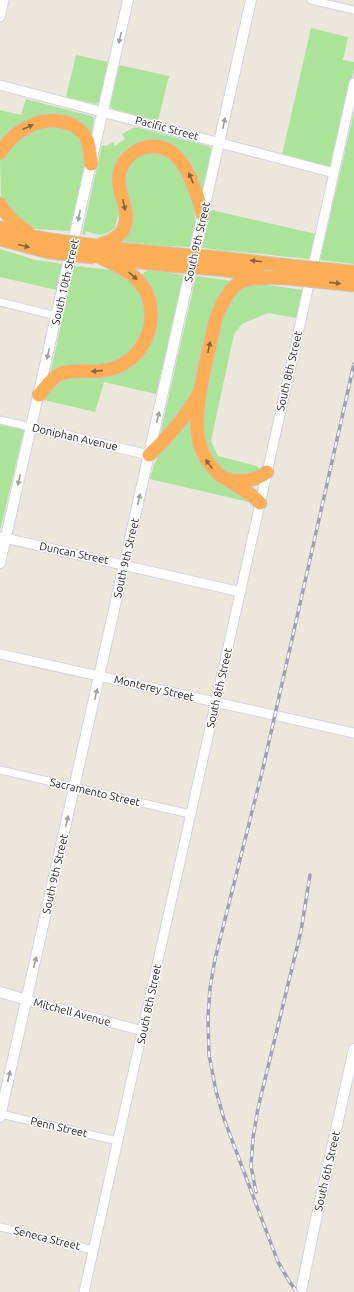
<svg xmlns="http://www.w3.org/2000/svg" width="354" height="1292" font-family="Ubuntu,sans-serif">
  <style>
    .green { fill: #abe398 }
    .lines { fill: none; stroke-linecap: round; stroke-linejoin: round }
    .minor-casing { stroke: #d1d3e3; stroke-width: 9 }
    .tertiary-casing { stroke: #d1d3e3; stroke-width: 11 }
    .secondary-casing { stroke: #d1d3e3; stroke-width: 12 }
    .motorway-casing { stroke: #c8c8c8; stroke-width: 15 }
    .minor { stroke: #fff; stroke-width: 7 }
    .tertiary { stroke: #fff; stroke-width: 9 }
    .secondary { stroke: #fff; stroke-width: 10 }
    .motorway { stroke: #fdae56; stroke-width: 13 }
    .rail-casing { stroke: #9fa0b4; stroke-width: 3.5 }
    .rail { stroke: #fff; stroke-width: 2; stroke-dasharray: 6; stroke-linecap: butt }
    .motorway-bridge-casing { stroke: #c8c8c8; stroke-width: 15; stroke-linecap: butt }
    .motorway-bridge { stroke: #fdae56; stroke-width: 13 }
    .oneway { fill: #9f9f9f }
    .oneway2 { fill: #89653e }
    .labels { text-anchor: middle; stroke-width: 3; stroke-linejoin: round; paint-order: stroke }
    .street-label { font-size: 11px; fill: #2a2a2a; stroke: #fff }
  </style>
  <rect width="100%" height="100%" fill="#ece7dc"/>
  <path class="green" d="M311 28 348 37 343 60 354 62V69L332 164 327 167 282 155Z
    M76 55 108 62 99 102 96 104 66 97Z
    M119 65 169 76 158 121 112 109 110 106Z
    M26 99 91 116 94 118 91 140 61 118 0 145V110L21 115Z
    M354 112V264L320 260Z
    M39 127 65 128 81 137 86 161 70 231 36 229 26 226 1 200 0 162 4 154 19 137Z
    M135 127 208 146 211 148 212 152 202 193 162 146 122 159 121 216H118L115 228C103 237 100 236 86 231L85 235 82 234 102 145 106 146 113 142 115 146 125 139 122 134Z
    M144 152 160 153 176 162 194 196 195 225 190 247 163 246 119 241 122 185 129 162Z
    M211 210 316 234 309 259 202 248Z
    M0 249 35 260 62 264 57 290 0 277Z
    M74 266 113 270 132 282 140 292 144 303 146 317 141 340 123 360 49 379Z
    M151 270 184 275 156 394 104 382 95 412 44 400 47 391 60 378 105 375 149 342 141 280C142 273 144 271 151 270Z
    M196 276 226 280 234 283 199 382 186 408 160 435Z
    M258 284 304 290 297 318 268 313 242 324 234 334 211 441 218 456 257 466 259 469 256 473 232 478 208 456 201 417 220 327C224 315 231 291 245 286 249 285 254 285 258 284Z
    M196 406 197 452 253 503 150 479 154 464 159 455Z
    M0 425 24 430 0 531Z"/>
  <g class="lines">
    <defs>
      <path id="minor" d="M311 0 354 10
        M0 302 57 316
        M0 420 31 427
        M0 770 190 814
        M0 1114 118 1141
        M0 1227 93 1250"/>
      <path id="tertiary" d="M0 17 4 0
        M0 85 334 173
        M31 427 149 455
        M0 537 241 592
        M0 654 354 733
        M27 1000 143 1031
        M84 1292 354 83"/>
      <path id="secondary" d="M0 563 128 0
        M0 992 27 1000
        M0 1117 251 0
        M301 1292 313 1233 354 1049"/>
      <path id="motorway" d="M0 153C6 143 13 135 24 129 43 117 75 116 87 140 90 147 90 156 91 164
        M0 204C7 216 16 225 28 232
        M0 228 22 234 51 240
        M0 239 49 252
        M97 246C108 242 119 239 124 228 132 209 114 190 120 171 123 161 131 153 140 149 181 134 195 187 203 215
        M99 247 170 254
        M221 258 290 266
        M112 259 168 265
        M217 269 258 274
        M39 395C45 388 51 378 60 374 72 369 88 372 100 371 131 368 152 343 151 312 150 281 125 269 100 257
        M149 455C168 437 187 417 198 394
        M267 472C256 481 244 482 230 480 223 479 217 473 213 468 187 441 199 398 205 366 209 350 212 334 216 318 221 306 229 286 243 281 255 276 275 278 287 278
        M231 482C241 489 252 493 260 503"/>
    </defs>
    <use href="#minor" class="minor-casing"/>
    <use href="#tertiary" class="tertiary-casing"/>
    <use href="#secondary" class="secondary-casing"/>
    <use href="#motorway" class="motorway-casing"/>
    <use href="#minor" class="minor"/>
    <use href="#tertiary" class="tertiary"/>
    <use href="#secondary" class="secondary"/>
    <use href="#motorway" class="motorway"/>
    <defs>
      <path id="rail" d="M256 1192 251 1166 253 1138 258 1108 301 931 310 875
        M297 1292 289 1281 278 1262 224 1119 216 1091 209 1055 208 1017 210 988 215 959 263 768 354 364"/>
    </defs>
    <use href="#rail" class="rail-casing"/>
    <use href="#rail" class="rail"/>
    <defs>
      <path id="motorway-bridge" d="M51 240 97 246
        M49 252 94 257
        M170 254 221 258
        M168 265 217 269
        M290 266 354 272
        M287 278 354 285"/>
    </defs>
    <use href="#motorway-bridge" class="motorway-bridge-casing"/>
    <use href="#motorway-bridge" class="motorway-bridge"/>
  </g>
  <defs><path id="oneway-solid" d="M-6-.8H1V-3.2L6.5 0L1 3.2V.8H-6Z"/></defs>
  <g class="oneway">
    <use href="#oneway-solid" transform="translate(120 38) rotate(103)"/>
    <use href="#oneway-solid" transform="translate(224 123) rotate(-77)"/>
    <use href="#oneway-solid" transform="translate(79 216) rotate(102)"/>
    <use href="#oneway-solid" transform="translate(48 354) rotate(103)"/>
    <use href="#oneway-solid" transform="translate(158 417) rotate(-77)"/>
    <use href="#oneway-solid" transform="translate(19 480) rotate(103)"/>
    <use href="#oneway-solid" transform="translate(139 499) rotate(-77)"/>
    <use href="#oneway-solid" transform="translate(96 694) rotate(-77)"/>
    <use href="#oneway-solid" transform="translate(67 821) rotate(-77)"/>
    <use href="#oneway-solid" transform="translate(35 962) rotate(-77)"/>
    <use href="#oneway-solid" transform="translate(9 1076) rotate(-77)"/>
  </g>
  <g class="oneway2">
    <use href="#oneway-solid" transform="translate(28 127) rotate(-25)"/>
    <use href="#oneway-solid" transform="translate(191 178) rotate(-113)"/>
    <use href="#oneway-solid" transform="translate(124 205) rotate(77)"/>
    <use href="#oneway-solid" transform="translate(24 246) rotate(14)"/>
    <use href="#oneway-solid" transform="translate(256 261) rotate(-173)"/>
    <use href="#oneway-solid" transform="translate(133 276) rotate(42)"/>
    <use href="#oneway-solid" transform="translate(335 283) rotate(6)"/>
    <use href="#oneway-solid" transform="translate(209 347) rotate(-78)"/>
    <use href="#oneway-solid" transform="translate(97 371) rotate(175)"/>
    <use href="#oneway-solid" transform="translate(209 464) rotate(-127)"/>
  </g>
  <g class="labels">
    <g class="street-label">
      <text transform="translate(167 128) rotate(15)" y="4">Pacific Street</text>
      <text transform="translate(197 242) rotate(-77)" y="4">South 9th Street</text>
      <text transform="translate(65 282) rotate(-77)" y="4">South 10th Street</text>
      <text transform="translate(289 371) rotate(-77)" y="4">South 8th Street</text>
      <text transform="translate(75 437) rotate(13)" y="4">Doniphan Avenue</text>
      <text transform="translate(74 553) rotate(12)" y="4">Duncan Street</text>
      <text transform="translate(126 558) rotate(-77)" y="4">South 9th Street</text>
      <text transform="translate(154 688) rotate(13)" y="4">Monterey Street</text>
      <text transform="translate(219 688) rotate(-77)" y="4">South 8th Street</text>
      <text transform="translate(95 792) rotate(13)" y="4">Sacramento Street</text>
      <text transform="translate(55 874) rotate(-77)" y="4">South 9th Street</text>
      <text transform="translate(149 1004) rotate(-78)" y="4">South 8th Street</text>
      <text transform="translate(72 1012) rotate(15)" y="4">Mitchell Avenue</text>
      <text transform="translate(59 1127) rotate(13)" y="4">Penn Street</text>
      <text transform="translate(327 1171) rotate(-77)" y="4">South 6th Street</text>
      <text transform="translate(47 1238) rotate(14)" y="4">Seneca Street</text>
    </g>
  </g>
</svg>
